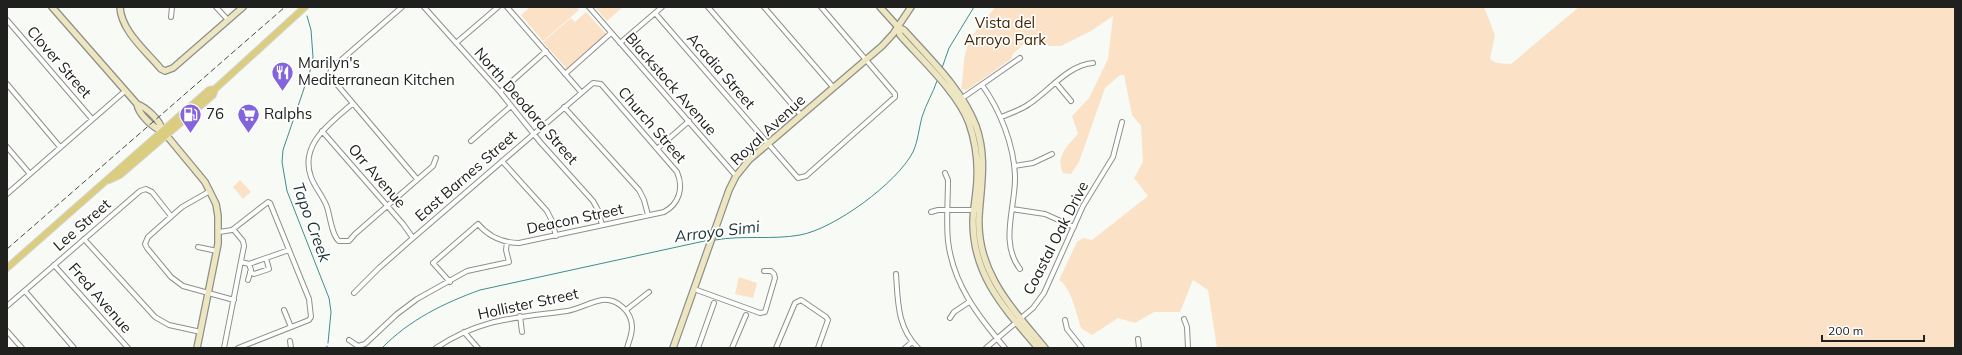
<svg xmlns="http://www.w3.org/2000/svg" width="1962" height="355" font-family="Mulish,sans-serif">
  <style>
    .green { fill: #fbe1c6 }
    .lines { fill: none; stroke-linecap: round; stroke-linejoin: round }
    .stream { stroke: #3f8d8d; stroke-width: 1 }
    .street-casing { stroke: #8d908b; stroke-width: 6 }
    .secondary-casing { stroke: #8d908b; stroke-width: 8 }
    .primary-casing { stroke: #d7d7d7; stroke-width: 8 }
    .street { stroke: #fff; stroke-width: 4 }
    .secondary { stroke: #ede6c0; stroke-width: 5.5 }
    .primary { stroke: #dacd80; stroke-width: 6 }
    .rail { stroke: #494a47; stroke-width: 1; stroke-dasharray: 6 3; stroke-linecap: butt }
    .labels { text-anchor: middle; stroke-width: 3.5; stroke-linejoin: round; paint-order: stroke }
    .park-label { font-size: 15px; fill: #422704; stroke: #fff }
    .street-label { font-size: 15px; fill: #20211f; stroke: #fff }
    .poi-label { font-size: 15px; fill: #20211f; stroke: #fff; text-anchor: start }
    .water-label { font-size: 16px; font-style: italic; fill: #1b3434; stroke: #fff }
  </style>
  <rect width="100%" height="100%" fill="#f8fbf5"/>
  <path class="green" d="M530 7H577L579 10 543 41 521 15Z
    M595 7H623L607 21Z
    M996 7H1484L1495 35 1490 59 1496 63 1511 64 1579 7H1955V348H1217L1208 290 1193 280 1180 312H1154L1135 323 1118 318 1092 335 1081 328C1077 315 1071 287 1059 280L1077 242 1083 238 1092 240 1148 196 1134 178 1143 162 1141 126 1132 115 1124 75H1120L1105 88 1079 162 1071 174 1063 173C1055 157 1067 146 1078 134L1072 116 1089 98 1108 59 1113 16 1091 31 1061 46H1031L1029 39 1013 54 1011 59 967 90 961 89C963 80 963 70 964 60 967 39 981 22 996 7Z
    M586 12 607 35 567 69 543 42 571 18 575 22Z
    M240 180 251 192 243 199 233 187Z
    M739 277 757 283 753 298 735 294Z"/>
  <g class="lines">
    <path class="stream" d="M307 16 311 30 313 57 310 71 283 150 282 162 287 191 329 298 331 312 328 343
      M942 68 949 48 974 7
      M715 240C743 235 772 240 800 235 834 229 897 183 913 152 918 141 919 128 922 117 926 104 933 93 937 81
      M327 348V346
      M382 348C409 320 444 303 480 290L709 240"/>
    <defs>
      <path id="street" d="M216 7 228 20
        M402 7 332 68 329 75 417 179
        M424 7 500 92 541 143 593 201 598 210 602 225
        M507 7 581 92
        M589 7 736 176
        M708 7 801 115
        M764 7 833 87
        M655 13 798 178 806 176 895 97V94L821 7
        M171 17 172 7
        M7 20 92 119
        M456 43 498 7
        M620 43 662 7
        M565 74 611 33
        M1056 83 1071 101
        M7 84 60 147
        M982 85C1000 110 1014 145 1015 176 1016 206 999 242 1020 269
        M500 92 546 51
        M961 99 1020 58
        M352 104C331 123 299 144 311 177 315 188 323 196 327 207 330 216 332 236 339 241H349L355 234 433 166 436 158
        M564 107 639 190 644 200 648 215
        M1001 117C1011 113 1021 110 1029 104 1049 91 1068 65 1093 63
        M322 131 403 224 413 238
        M471 141 511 106
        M7 147 30 174
        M657 149 689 121
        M502 161 547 211 552 221 556 236
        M1014 166 1033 163 1052 154
        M945 173 948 180C948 200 946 221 948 241 953 284 978 316 1005 348
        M210 191 182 207 148 237 145 244 147 248 171 277 183 286 234 300
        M7 194 125 91
        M1012 209 1045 214 1074 227
        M931 212 938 210H975
        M219 232 232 230 268 202 270 203 309 299 311 317 309 320 238 348
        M84 239 155 317 169 325 201 332
        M198 247 217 251
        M266 258 289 250
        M241 262 249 264 251 270 248 280
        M249 264 266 258 269 269 254 274 250 272
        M54 265 128 348
        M896 274C898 302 897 327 918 348
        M694 289 760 313 765 312 775 278 774 274 771 271H764
        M25 291 74 348
        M354 293 379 268 413 238 593 83 601 84 677 172C684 188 679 204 664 212L519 243C503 243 488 236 478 224L433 263 450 282
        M7 306 140 191 146 189 152 192 171 216
        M284 310 291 327
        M626 310 649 292
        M520 316 522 332
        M950 318 954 312 969 302
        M1184 319 1187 327 1188 348
        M1065 320 1067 329 1082 348
        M7 331 22 348
        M464 332 478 348
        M1138 339 1139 348
        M349 340 358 346 365 344 397 314 417 299 467 271 509 262 506 250 507 242
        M290 341 291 348
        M224 348 244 246 243 241 233 229
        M436 348C481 318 516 318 567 311 579 309 590 302 602 300 617 298 632 312 632 327 632 335 629 341 627 348
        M698 348 714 303
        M732 348 746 315
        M776 348 795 303 801 300 826 317 828 320 818 348
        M905 348 912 342
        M986 348 1033 308 1044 293 1083 206 1113 157 1122 122"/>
      <path id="secondary" d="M52 7 137 104C146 107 161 121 162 130L205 182 216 204 218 216V244L197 348
        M120 7C121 31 147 52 161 69L165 71 173 68 243 7
        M880 7 898 27 900 35C922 60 958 93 969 123 977 146 979 168 976 192 975 202 973 212 973 222 973 276 1005 309 1038 348
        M898 27 904 30C930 59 962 89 976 126 987 157 981 185 979 216 976 272 1012 308 1045 348
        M137 104C138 113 153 129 162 130
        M673 348 729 190 736 176 749 160 882 46 893 34 911 7"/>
      <path id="primary" d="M109 180 120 175 213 95 215 89 305 7
        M7 268 209 90 215 89"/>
    </defs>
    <use href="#street" class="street-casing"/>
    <use href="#secondary" class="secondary-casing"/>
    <use href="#primary" class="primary-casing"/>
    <use href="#street" class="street"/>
    <use href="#secondary" class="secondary"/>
    <use href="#primary" class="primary"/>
    <path class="rail" d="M7 249 285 7"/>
  </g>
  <defs>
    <symbol id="restaurant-pin" viewBox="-11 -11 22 30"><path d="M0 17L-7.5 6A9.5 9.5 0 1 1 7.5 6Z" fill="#8463de" stroke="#fff"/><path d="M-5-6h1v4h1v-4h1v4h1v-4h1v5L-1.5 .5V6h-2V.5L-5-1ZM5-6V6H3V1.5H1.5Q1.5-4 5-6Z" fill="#fff"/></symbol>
    <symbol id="fuel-pin" viewBox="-11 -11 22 30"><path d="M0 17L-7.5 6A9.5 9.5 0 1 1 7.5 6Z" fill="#8463de" stroke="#fff"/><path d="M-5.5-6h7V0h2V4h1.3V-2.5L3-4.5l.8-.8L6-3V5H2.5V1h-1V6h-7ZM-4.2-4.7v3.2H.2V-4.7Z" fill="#fff"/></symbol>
    <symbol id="supermarket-pin" viewBox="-11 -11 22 30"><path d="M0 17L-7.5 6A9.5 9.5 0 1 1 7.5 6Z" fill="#8463de" stroke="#fff"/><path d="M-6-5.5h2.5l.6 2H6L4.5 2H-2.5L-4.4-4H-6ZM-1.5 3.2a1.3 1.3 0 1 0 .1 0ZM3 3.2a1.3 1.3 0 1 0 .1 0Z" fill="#fff"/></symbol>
  </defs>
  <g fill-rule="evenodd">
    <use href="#restaurant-pin" x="270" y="60" width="25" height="34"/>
    <use href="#fuel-pin" x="178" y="102" width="25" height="34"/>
    <use href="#supermarket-pin" x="236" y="102" width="25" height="34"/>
  </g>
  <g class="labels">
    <g class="park-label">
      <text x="1005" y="28">Vista del<tspan x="1005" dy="17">Arroyo Park</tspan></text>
    </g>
    <g class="street-label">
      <text transform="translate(59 62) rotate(49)" y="5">Clover Street</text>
      <text transform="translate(721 71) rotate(49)" y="5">Acadia Street</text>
      <text transform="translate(671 84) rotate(49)" y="5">Blackstock Avenue</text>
      <text transform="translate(526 106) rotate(49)" y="5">North Deodora Street</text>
      <text transform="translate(652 125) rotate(49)" y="5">Church Street</text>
      <text transform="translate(768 130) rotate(-43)" y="5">Royal Avenue</text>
      <text transform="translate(377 176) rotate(49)" y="5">Orr Avenue</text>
      <text transform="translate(466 176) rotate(-41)" y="5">East Barnes Street</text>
      <text transform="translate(575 219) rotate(-12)" y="5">Deacon Street</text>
      <text transform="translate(82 225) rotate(-41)" y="5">Lee Street</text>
      <text transform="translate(1056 238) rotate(-63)" y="5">Coastal Oak Drive</text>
      <text transform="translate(100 298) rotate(49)" y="5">Fred Avenue</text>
      <text transform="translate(528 304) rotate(-12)" y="5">Hollister Street</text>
    </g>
    <g class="poi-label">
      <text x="298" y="68">Marilyn's<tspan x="298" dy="17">Mediterranean Kitchen</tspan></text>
      <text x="206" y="119">76</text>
      <text x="264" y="119">Ralphs</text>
    </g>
    <g class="water-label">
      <text transform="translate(312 222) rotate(70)" y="6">Tapo Creek</text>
      <text transform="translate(717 231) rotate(-7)" y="6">Arroyo Simi</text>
    </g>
  </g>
  <rect width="1962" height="355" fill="none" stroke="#20211f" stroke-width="16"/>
  <path d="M1822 335v6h102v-6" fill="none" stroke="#20211f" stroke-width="2"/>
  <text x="1828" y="335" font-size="12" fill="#20211f" stroke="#ffffff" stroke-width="3" paint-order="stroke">200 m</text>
</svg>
